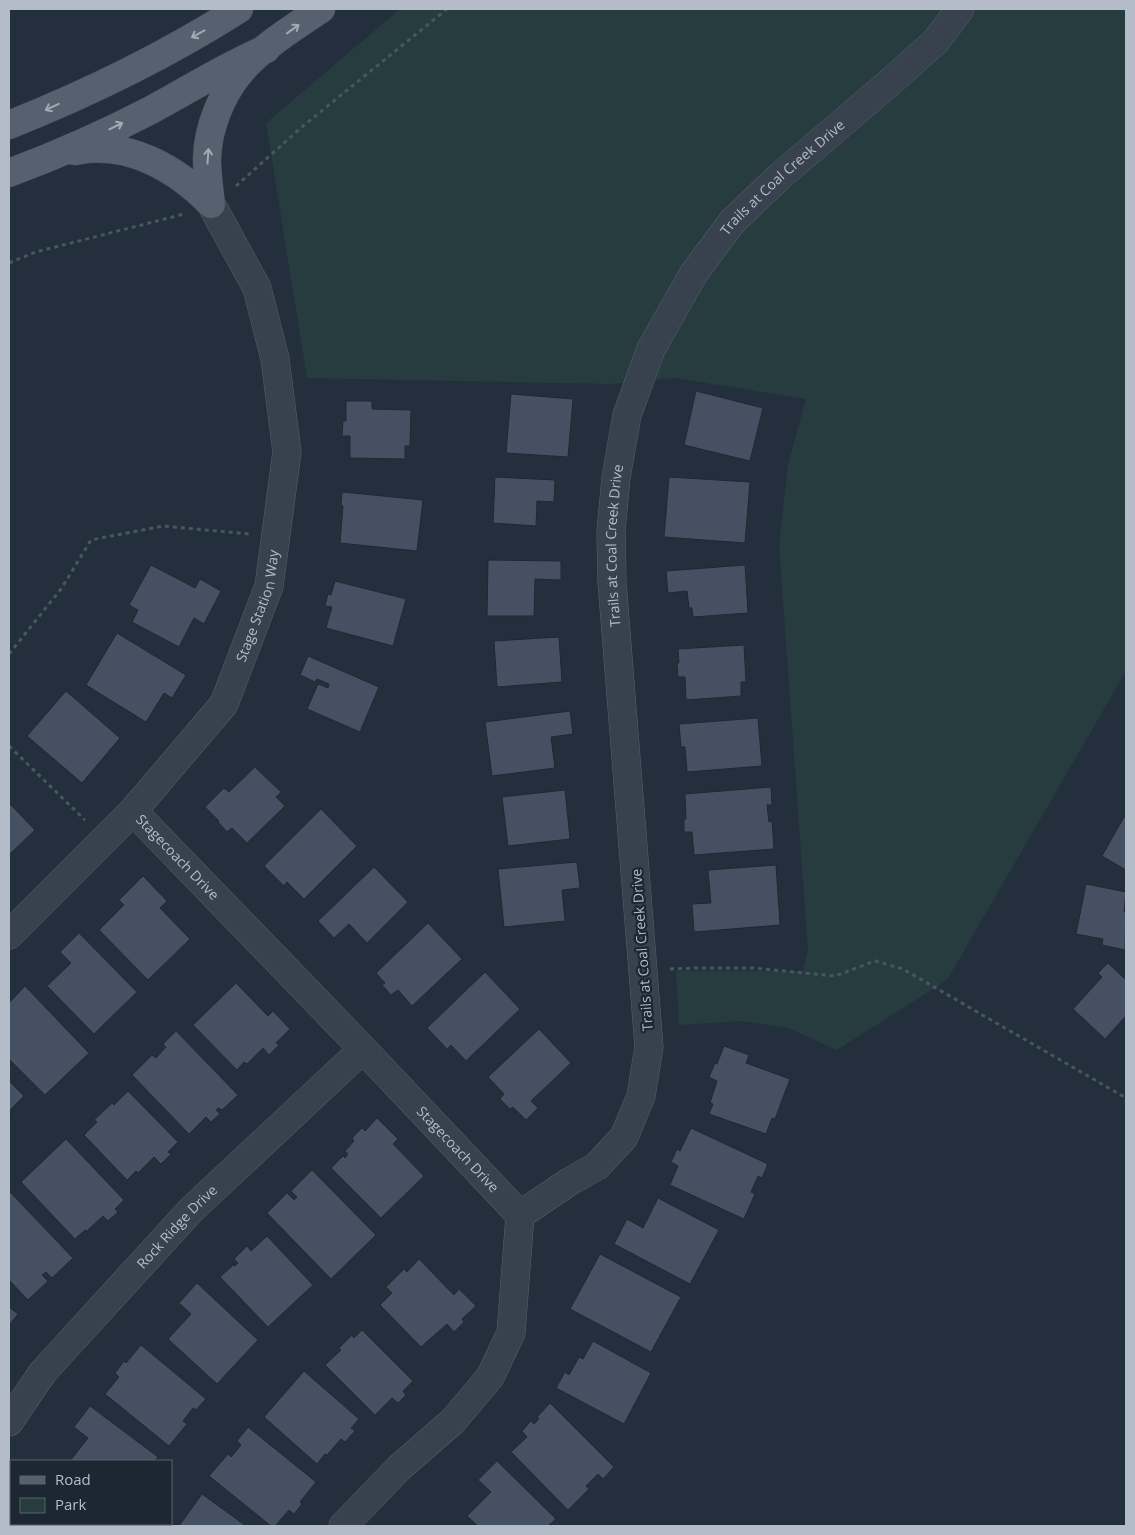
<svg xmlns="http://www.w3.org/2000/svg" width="1135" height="1535" font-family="'Open Sans',sans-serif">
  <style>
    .green { fill: #263c3f }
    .building { fill: #455162; stroke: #1f2835 }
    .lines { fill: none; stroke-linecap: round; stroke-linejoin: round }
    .minor-casing { stroke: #565f6c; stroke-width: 29 }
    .major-casing { stroke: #414a57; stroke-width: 29 }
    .path { stroke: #44595c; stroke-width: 3; stroke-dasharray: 4 4; stroke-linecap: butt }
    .minor { stroke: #38414e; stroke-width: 28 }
    .major { stroke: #56606e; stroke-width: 28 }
    .oneway { stroke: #a1aab7 }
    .labels { text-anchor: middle; stroke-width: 4.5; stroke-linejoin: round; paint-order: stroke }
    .street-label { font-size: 14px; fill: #b4bcc9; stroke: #1d2633 }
  </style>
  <rect width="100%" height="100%" fill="#242f3e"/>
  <path class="green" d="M400 9H1126V671L947 980 837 1050 788 1028 742 1021 679 1025 676 971H803L808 951 779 546 788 464 806 399 675 378 609 384 307 378 266 123Z"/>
  <path class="building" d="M696 391 763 408 750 461 684 445Z
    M511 394 573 399 568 457 506 453Z
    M346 401H372V409L411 410 410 446H405V459L350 458V436H342L343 421H346Z
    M495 477 555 480 554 502 537 501 536 526 493 523Z
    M669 477 750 482 745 543 664 537Z
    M342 492 423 500 417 551 340 543 343 506 341 505Z
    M488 560 561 561V580L535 579 534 616H487Z
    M151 565 195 588 200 579 221 591 204 624 194 618 179 647 132 622 138 610 129 605Z
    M745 565 748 613 693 617 692 608H689L687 591 668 593 666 571Z
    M335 581 406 599 393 646 326 628 332 607 325 606 328 594 331 595Z
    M117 633 186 675 172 698 164 693 146 722 86 685Z
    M559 637 562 682 497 687 494 641Z
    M744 645 746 682H741V696L686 700 685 677H678L677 663H679L678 649Z
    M308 656 379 687 360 732 307 709 318 684 328 688 329 684 317 679 315 682 300 675Z
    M66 691 120 738 82 783 27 736Z
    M570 711 573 734 551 737 555 768 492 776 485 722Z
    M758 718 762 766 687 772 685 747H681L679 724Z
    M255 767 281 792 276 797 285 806 247 843 232 828 227 832 218 822 219 821 205 807 224 788 229 792Z
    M771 787 772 805H767L769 822 772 821 774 849 694 855 692 832H684V819H686L685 794Z
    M565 790 570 839 508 846 502 797Z
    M9 803 35 830 9 855Z
    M321 809 357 846 304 899 287 882 284 886 264 866Z
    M1124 817 1126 819V870L1102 856Z
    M577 862 580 888 562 890 565 921 504 927 498 869Z
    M776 865 780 925 694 932 692 904 711 903 708 870Z
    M374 867 408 902 367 943 349 924 334 938 318 921Z
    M143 876 167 901 160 908 190 939 148 980 99 930 124 905 119 900Z
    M1086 884 1126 892 1124 912H1126L1125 950 1102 945 1103 939 1076 934Z
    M428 923 462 959 412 1006 398 990 391 995 382 985 385 983 376 973Z
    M79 933 137 992 94 1034 47 986 71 963 60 952Z
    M1108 963 1126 980V1019L1125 1017 1105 1039 1073 1009 1102 977 1098 973Z
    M485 972 520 1009 466 1061 451 1045 447 1049 427 1028Z
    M236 983 268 1016 273 1011 290 1029 276 1043 279 1045 269 1055 263 1048 247 1064 244 1062 237 1070 193 1025Z
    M25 986 89 1053 45 1095 9 1059V1015L10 1014 9 1013V1003Z
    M539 1029 571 1063 531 1101 538 1108 526 1120 513 1107 510 1109 500 1099 504 1094 488 1077Z
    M176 1031 238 1095 222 1110 219 1108 216 1110 220 1114 211 1122 206 1117 189 1134 132 1075 152 1055 156 1058 166 1047 163 1044Z
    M724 1046 749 1055 746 1063 790 1079 775 1119 772 1118 766 1134 709 1114 713 1104 710 1103 717 1081 709 1077 715 1063 717 1064Z
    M9 1081 24 1096 9 1111 11 1113 9 1115Z
    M128 1091 178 1142 168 1152 171 1154 161 1164 154 1157 138 1173 136 1171 127 1180 84 1135 97 1122 94 1120 112 1103 114 1105Z
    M377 1118 398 1139 393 1144 424 1176 381 1218 331 1168 343 1156 345 1158 348 1154 345 1151 354 1141 352 1138 362 1128 365 1131Z
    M691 1128 768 1164 762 1178 758 1176 751 1192 755 1194 744 1219 670 1185 678 1166 671 1162 677 1149 680 1151Z
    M66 1139 124 1200 115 1209 118 1212 108 1221 103 1216 87 1231 85 1230 75 1239 21 1182Z
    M312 1170 376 1235 331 1279 267 1213 287 1193 294 1200 297 1197 291 1191Z
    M9 1191 73 1258 52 1278 46 1272 42 1275 48 1281 28 1300 9 1280Z
    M658 1198 719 1230 690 1284 614 1244 627 1219 643 1228Z
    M267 1236 313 1285 268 1327 220 1277 233 1265 235 1266 238 1263 234 1259 247 1246 251 1251Z
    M600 1254 681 1297 651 1352 570 1309Z
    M419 1259 454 1295 459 1289 476 1306 462 1319 464 1322 454 1332 447 1324 421 1347 380 1305 392 1293 386 1287 404 1269 407 1272Z
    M197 1283 258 1340 217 1384 168 1339 191 1314 179 1303Z
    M9 1307 18 1314 10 1324 11 1325 9 1328Z
    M362 1330 413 1381 403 1391 406 1395 398 1403 392 1398 375 1415 325 1365 341 1350 339 1348 352 1335 354 1338Z
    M593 1341 651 1373 624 1424 556 1388 565 1372 569 1375 579 1357 583 1359Z
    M141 1345 206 1399 196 1410 193 1408 183 1421 187 1424 169 1446 105 1394 119 1377 115 1373 124 1361 126 1363Z
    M304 1371 359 1419 351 1428 355 1431 345 1442 341 1439 327 1455 325 1454 317 1464 264 1417Z
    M550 1403 614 1467 603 1479 598 1474 586 1486 589 1489 568 1510 511 1452 527 1437 522 1431 531 1421 534 1424 539 1419 537 1417Z
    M90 1406 158 1457 155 1461H70L88 1438 74 1427Z
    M248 1427 316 1482 300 1502 302 1504 294 1514 289 1510 275 1526H271L209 1476 228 1454 231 1457 241 1445 237 1441Z
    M497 1461 556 1519 548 1526H478L467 1516 491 1492 478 1480Z
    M202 1494 246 1526H179Z
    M11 1515V1524H66L70 1526H9V1519Z"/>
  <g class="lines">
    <defs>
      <g id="minor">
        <path id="s1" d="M133 811 363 1049 520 1215 511 1333 490 1377 453 1421 399 1468 343 1526"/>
        <path id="s2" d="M9 935 133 811 224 704 269 586 287 452 275 359 257 288 211 204"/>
        <path id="s3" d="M520 1215 569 1182 597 1166 624 1137 641 1096 649 1047 612 582 611 531 616 478 627 415 651 349 694 273 732 222 779 177 889 83 936 41 960 9"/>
        <path id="s4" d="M9 1422 43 1372 191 1210 363 1049"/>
      </g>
      <path id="major" d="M9 125C89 93 167 55 239 9
        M75 151C127 140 176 168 211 204
        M9 173C57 155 105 134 151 110 190 89 226 66 266 49
        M211 204C209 189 207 173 207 158 208 127 222 93 242 70 262 47 296 26 321 9"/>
    </defs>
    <use href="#minor" class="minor-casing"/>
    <use href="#major" class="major-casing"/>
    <path class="path" d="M236 186 303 126 447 9
      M9 263 36 252 184 214
      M9 654 61 589 91 540 163 526 249 534
      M9 746 85 820
      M670 969 697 968H753L835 976 875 961 903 969 1126 1098"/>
    <use href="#minor" class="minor"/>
    <use href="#major" class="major"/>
  </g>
  <defs><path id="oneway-shaft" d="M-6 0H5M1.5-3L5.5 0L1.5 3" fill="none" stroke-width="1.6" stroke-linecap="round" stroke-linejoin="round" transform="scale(1.25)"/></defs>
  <g class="oneway">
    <use href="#oneway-shaft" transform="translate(293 29) rotate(-36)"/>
    <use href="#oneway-shaft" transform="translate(198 34) rotate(151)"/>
    <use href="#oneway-shaft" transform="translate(52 107) rotate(155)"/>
    <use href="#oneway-shaft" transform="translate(116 126) rotate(-26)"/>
    <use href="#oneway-shaft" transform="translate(208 156) rotate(-86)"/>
  </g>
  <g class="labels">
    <g class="street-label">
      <text dy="5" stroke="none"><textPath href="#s3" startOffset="1148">Trails at Coal Creek Drive</textPath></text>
      <text dy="5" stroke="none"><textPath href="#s3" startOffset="728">Trails at Coal Creek Drive</textPath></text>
      <text dy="5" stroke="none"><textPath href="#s2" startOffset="420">Stage Station Way</textPath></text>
      <text dy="5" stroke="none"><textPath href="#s1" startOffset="64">Stagecoach Drive</textPath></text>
      <text transform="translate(642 950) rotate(-94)" y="5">Trails at Coal Creek Drive</text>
      <text dy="5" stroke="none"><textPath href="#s1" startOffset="469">Stagecoach Drive</textPath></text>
      <text dy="5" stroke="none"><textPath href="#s4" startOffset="258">Rock Ridge Drive</textPath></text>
    </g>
  </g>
  <rect width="1135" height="1535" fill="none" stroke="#b4bcc9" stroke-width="20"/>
  <rect x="10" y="1460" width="162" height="65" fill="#1d2633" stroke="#59626f"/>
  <rect x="20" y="1476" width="25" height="8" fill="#56606e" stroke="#59626f"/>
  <text x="55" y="1485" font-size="15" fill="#b4bcc9">Road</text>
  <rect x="20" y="1498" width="25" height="15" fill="#263c3f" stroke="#59626f"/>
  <text x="55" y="1510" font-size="15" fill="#b4bcc9">Park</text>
</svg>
